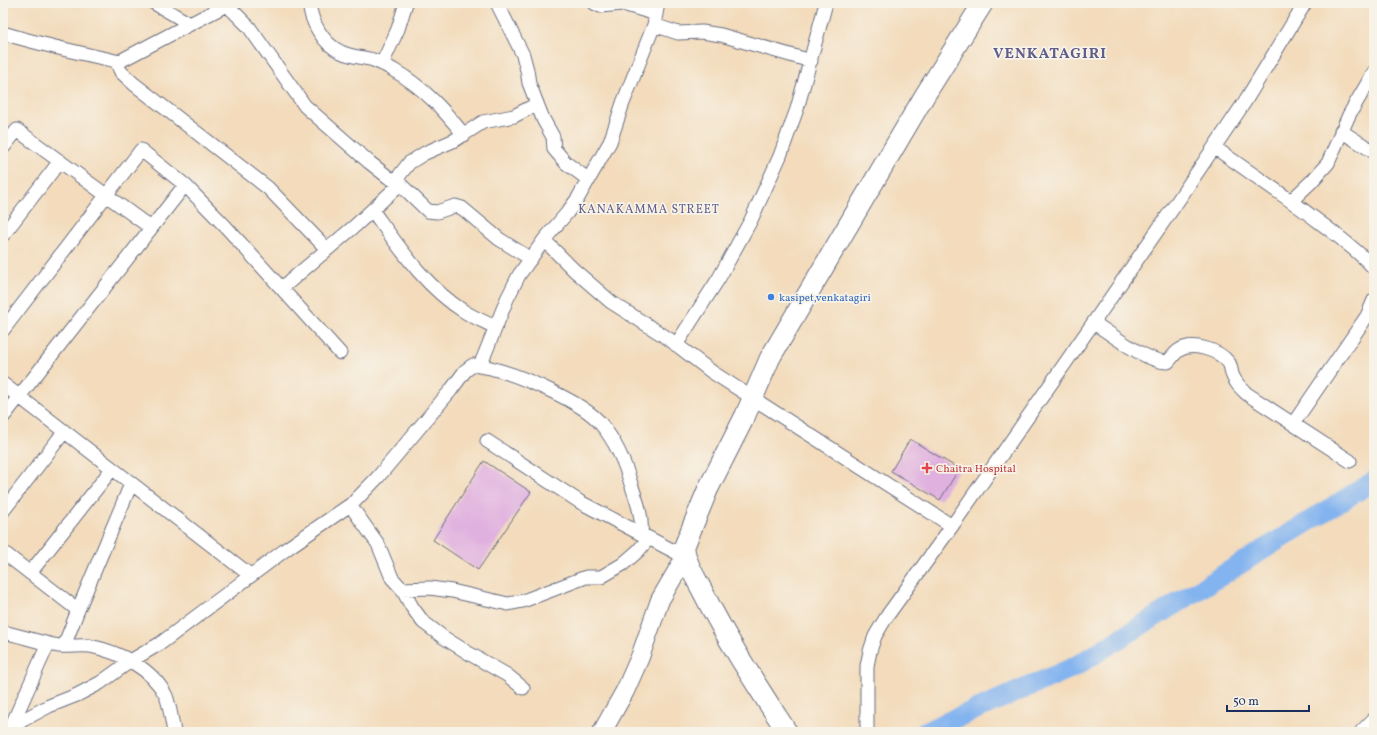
<svg xmlns="http://www.w3.org/2000/svg" width="1377" height="735" font-family="Vollkorn,serif">
  <style>
    .lines { fill: none; stroke-linecap: round; stroke-linejoin: round }
    .river { stroke: #83b4ef; stroke-width: 20 }
    .building { fill: #e0b0df }
    .minor-casing { stroke: #676b7f; stroke-width: 15 }
    .tertiary-casing { stroke: #676b7f; stroke-width: 18 }
    .secondary-casing { stroke: #676b7f; stroke-width: 20 }
    .primary-casing { stroke: #676b7f; stroke-width: 22 }
    .minor { stroke: #fff; stroke-width: 13 }
    .tertiary { stroke: #fff; stroke-width: 16 }
    .secondary { stroke: #fff; stroke-width: 18 }
    .primary { stroke: #fff; stroke-width: 20 }
    .shop-dot { fill: #3f7fe0; stroke: #f7f3e8; stroke-width: 1.5 }
    .health-dot { fill: #e0444e; stroke: #f7f3e8; stroke-width: 1.5 }
    .labels { text-anchor: middle; stroke-width: 3.5; stroke-linejoin: round; paint-order: stroke }
    .shop-label { font-size: 11px; fill: #366cbe; stroke: #f7f3e8; text-anchor: start }
    .health-label { font-size: 11px; fill: #be3a42; stroke: #f7f3e8; text-anchor: start }
    .neighbourhood-label { font-size: 12px; letter-spacing: 1px; fill: #605c8b; stroke: #f7f3e8 }
    .district-label { font-size: 15px; font-weight: bold; letter-spacing: 1px; fill: #605c8b; stroke: #f7f3e8 }
  </style>
  <rect width="100%" height="100%" fill="#f7f3e8"/>
  <filter id="ink" filterUnits="userSpaceOnUse"><feTurbulence type="fractalNoise" baseFrequency=".025" numOctaves="2"/><feDisplacementMap in="SourceGraphic" scale="8" xChannelSelector="R" yChannelSelector="G"/><feConvolveMatrix kernelMatrix="1 2 1 2 8 2 1 2 1" color-interpolation-filters="sRGB"/></filter>
  <filter id="wash" filterUnits="userSpaceOnUse"><feTurbulence type="fractalNoise" baseFrequency=".012" numOctaves="4" result="noise"/><feDisplacementMap in="SourceGraphic" scale="16" xChannelSelector="R" yChannelSelector="G"/><feGaussianBlur stdDeviation="0.9" result="paint"/><feColorMatrix in="noise" values="0 0 0 0 0 0 0 0 0 0 0 0 0 0 0 0 0 1.4 0 .05"/><feComposite in="paint" operator="in"/></filter>
  <g filter="url(#wash)">
    <rect width="100%" height="100%" fill="#f3dbbb"/>
    <g class="lines">
      <path class="river" d="M924 732 1074 667 1374 481"/>
    </g>
    <g id="blocks">
      <path class="building" d="M910 439 959 469 940 500 891 471Z
        M484 461 531 492 478 570 433 540Z"/>
    </g>
  </g>
  <g filter="url(#ink)">
    <use href="#blocks" fill-opacity="0" stroke="#676b7f" stroke-width="1"/>
    <g class="lines">
      <defs>
        <path id="minor" d="M154 3 190 24
          M230 3 122 60 118 65 121 72 134 84 268 188 327 249
          M309 3C311 22 323 44 341 52 351 57 363 57 373 60 381 63 389 67 395 71 423 87 444 110 464 135
          M497 3 523 55 527 70 529 83 543 119 553 137 554 149 566 163 589 180
          M594 3 600 6 623 4 656 14
          M227 5 249 27 305 106 369 162 388 177 400 184 428 211 437 212 455 206 462 208 499 239 531 259
          M654 25 678 33 702 32 721 35 811 61
          M3 33C41 45 81 53 120 62
          M382 64 398 29 406 3
          M1341 131 1374 152
          M1214 147C1249 172 1284 195 1318 221 1337 235 1357 250 1374 268
          M3 148 17 130 151 228
          M395 181 409 163 425 153 455 140 483 122 514 116 537 104
          M1291 201 1312 181 1328 163 1349 115 1374 72
          M372 210C399 247 425 287 465 312 475 318 485 322 495 327
          M3 235 60 161
          M544 240 574 270 611 302 669 339 712 372 952 526
          M282 288 356 225 400 184
          M1094 323C1111 334 1148 363 1168 362 1171 359 1174 354 1178 351 1192 341 1219 350 1229 363 1231 366 1231 371 1232 374 1235 383 1241 388 1247 394L1350 461
          M3 330 141 150 185 185 226 227 340 353
          M676 345 719 278 751 220 780 156 797 109 826 3
          M480 366 507 299 519 275 544 240 567 213 578 198 610 142 623 103 654 25 658 3
          M3 384 250 575
          M3 417 185 185
          M1293 424 1367 316 1374 300
          M487 441 580 502 685 557
          M350 505 378 544 392 578 402 589 412 607 423 622 443 637 470 654 507 675 523 688
          M3 511 64 432
          M3 552 78 610
          M30 573 112 469
          M402 589 430 588 452 591 508 604 523 601 586 577H601L623 564 638 551 649 538
          M3 632C22 636 40 643 59 646 69 647 80 645 90 646 119 652 152 668 166 696 170 706 172 722 174 732
          M64 646 78 610 131 484
          M10 729 48 644
          M6 732 23 720 49 706 77 695 100 683 132 660 161 643 289 547 353 503 378 477 451 390 465 371 473 365C480 366 488 367 494 369 521 376 585 403 601 424 615 441 625 463 631 484 637 501 643 517 641 534
          M867 732V666L870 651 875 636 887 616 952 526 1173 208 1244 103 1305 3"/>
        <path id="tertiary" d="M1363 732 1374 721"/>
        <path id="secondary" d="M602 732 625 691 640 657 660 600 685 557"/>
        <path id="primary" d="M787 732C758 687 728 642 704 594 696 578 686 564 684 547L708 489 745 416 770 358 925 95 983 3"/>
      </defs>
      <use href="#minor" class="minor-casing"/>
      <use href="#tertiary" class="tertiary-casing"/>
      <use href="#secondary" class="secondary-casing"/>
      <use href="#primary" class="primary-casing"/>
      <use href="#minor" class="minor"/>
      <use href="#tertiary" class="tertiary"/>
      <use href="#secondary" class="secondary"/>
      <use href="#primary" class="primary"/>
    </g>
  </g>
  <circle class="shop-dot" cx="771" cy="297" r="4"/>
  <path class="health-dot" d="M925 462h4v4h4v4h-4v4h-4v-4h-4v-4h4z"/>
  <g class="labels">
    <g class="shop-label">
      <text x="779" y="301">kasipet,venkatagiri</text>
    </g>
    <g class="health-label">
      <text x="936" y="472">Chaitra Hospital</text>
    </g>
    <g class="neighbourhood-label">
      <text x="649" y="213">KANAKAMMA STREET</text>
    </g>
    <g class="district-label">
      <text x="1050" y="58">VENKATAGIRI</text>
    </g>
  </g>
  <rect width="1377" height="735" fill="none" stroke="#f7f3e8" stroke-width="16"/>
  <path d="M1227 705v6h82v-6" fill="none" stroke="#1b2f5e" stroke-width="2"/>
  <text x="1233" y="705" font-size="12" fill="#1b2f5e" stroke="#f7f3e8" stroke-width="3" paint-order="stroke">50 m</text>
</svg>
